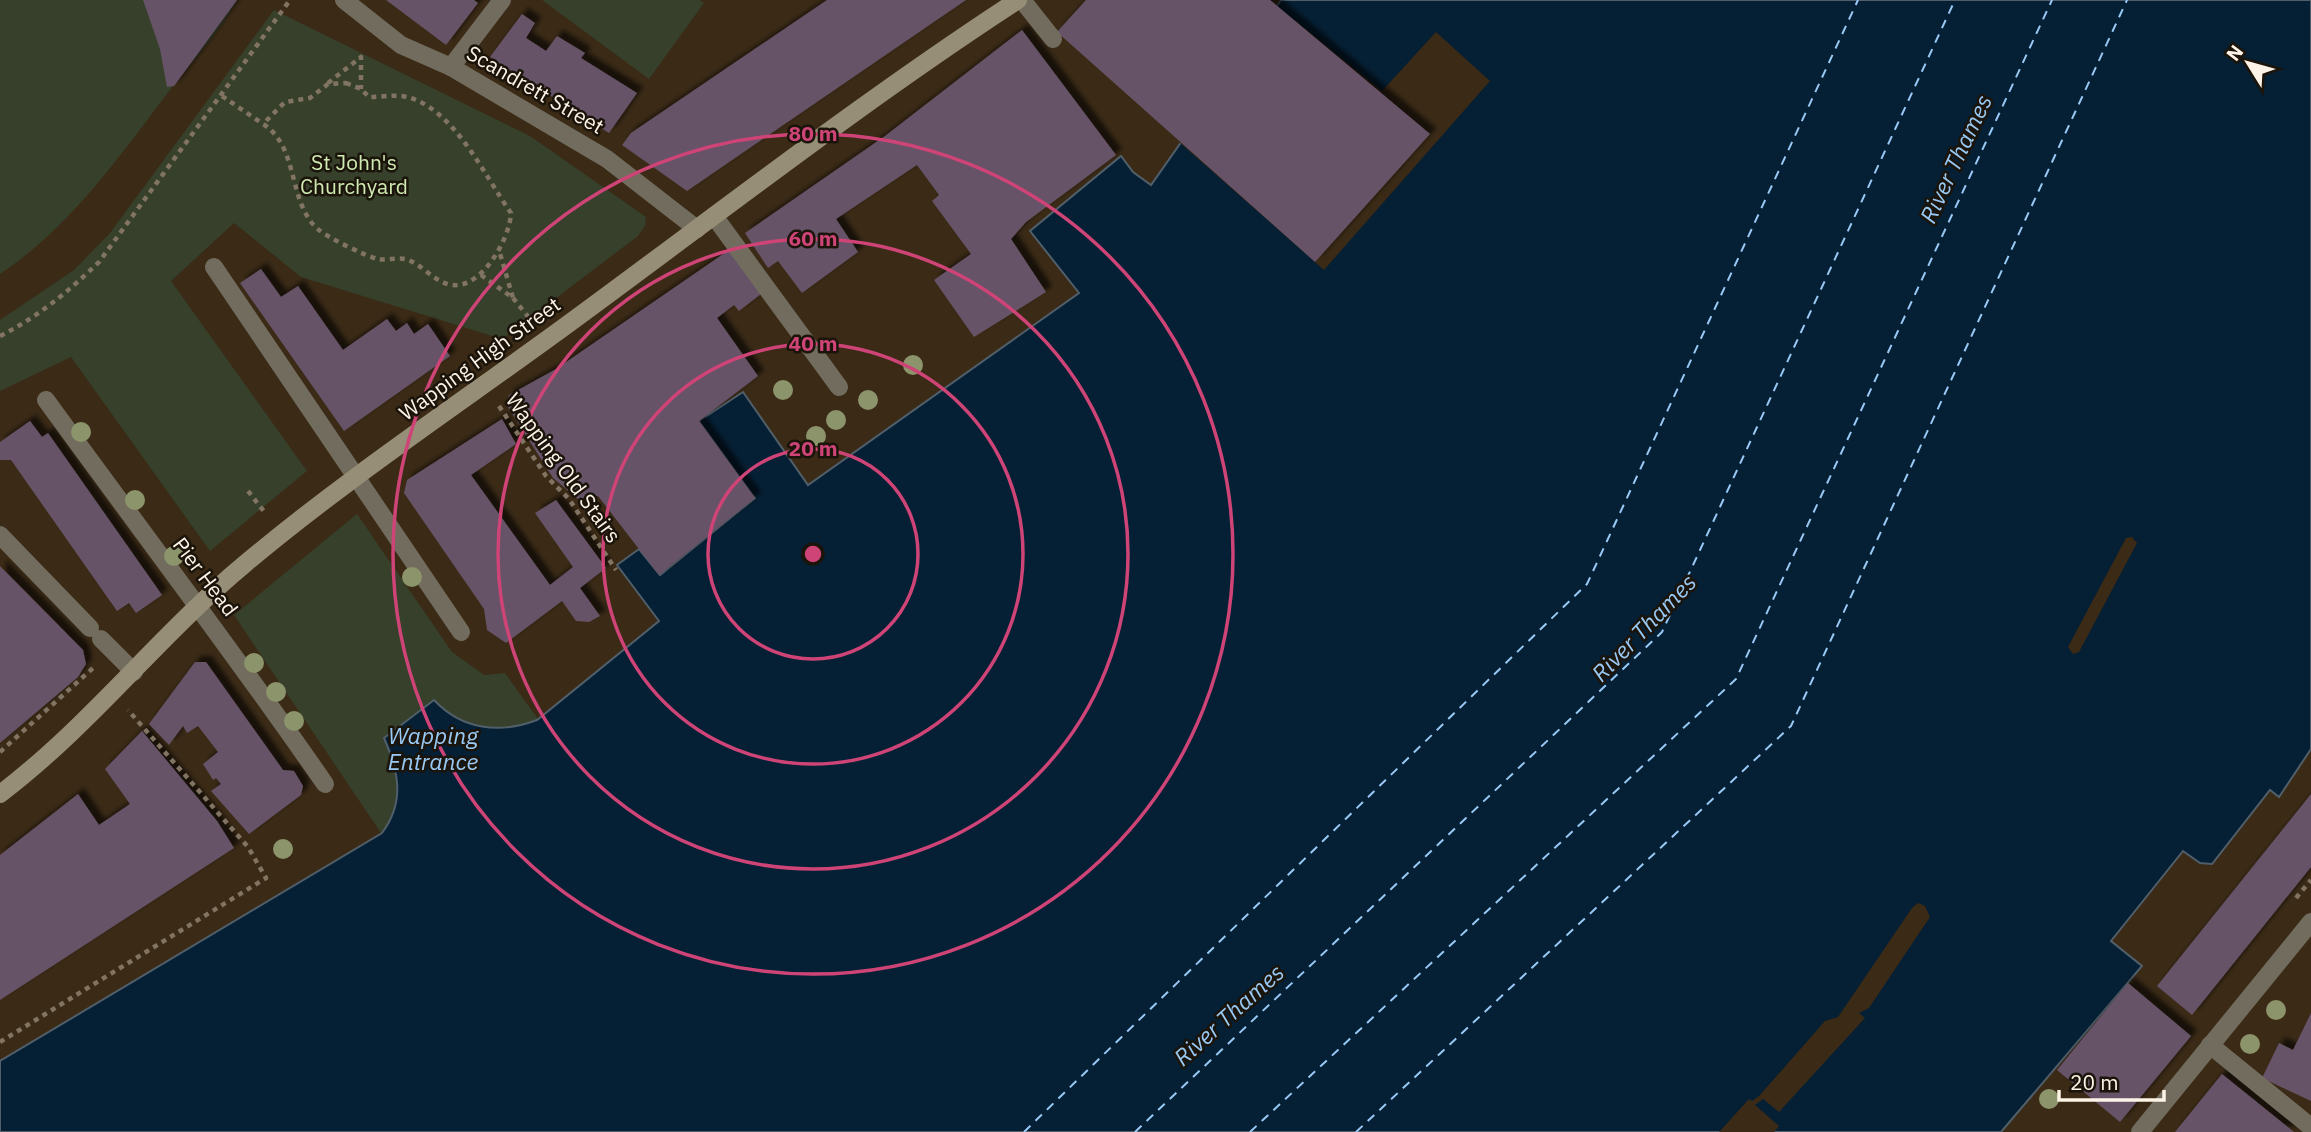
<svg xmlns="http://www.w3.org/2000/svg" width="2311" height="1132" font-family="'IBM Plex Sans',sans-serif">
  <style>
    .green { fill: #36402a }
    .water { fill: #051f34; stroke: #505f6a; stroke-width: 2 }
    .pier { fill: #3a2a16 }
    .lines { fill: none; stroke-linecap: round; stroke-linejoin: round }
    .ferry { stroke: #98c9f5; stroke-width: 2; stroke-dasharray: 9 7; stroke-linecap: butt }
    .building { fill: #665367; filter: url(#shadow) }
    .path { stroke: #827462; stroke-width: 4.5; stroke-dasharray: 5 5; stroke-linecap: butt }
    .lane { stroke: #716c5d; stroke-width: 18 }
    .street { stroke: #716c5d; stroke-width: 18 }
    .secondary { stroke: #978e77; stroke-width: 18 }
    .tree { fill: #8c946b }
    .ring { fill: none; stroke: #ce4477; stroke-width: 3.5 }
    .labels { text-anchor: middle; stroke-width: 5; stroke-linejoin: round; paint-order: stroke }
    .street-label { font-size: 21px; fill: #fef3e7; stroke: #1b140b }
    .park-label { font-size: 21px; fill: #cfeab1; stroke: #1b140b }
    .water-label { font-size: 23px; font-style: italic; fill: #98c9f5; stroke: #1b140b }
    .centre { fill: #ce4477; stroke: #1b140b; stroke-width: 3.5 }
    .ring-label { font-size: 21px; text-anchor: middle; font-weight: bold; fill: #ce4477; stroke: #1b140b; stroke-width: 5; stroke-linejoin: round; paint-order: stroke }
  </style>
  <defs>
    <filter id="shadow"><feDropShadow dx="6" dy="-6" stdDeviation="2" flood-color="#0009"/></filter>
  </defs>
  <rect width="100%" height="100%" fill="#3a2a16"/>
  <path class="green" d="M0 0H237C220 31 195 58 173 86 121 154 72 226 0 274Z
    M542 0H700L704 3 649 79Z
    M1281 0 1239 228 0 1132V1061L381 833 234 615 357 514 452 652 484 675 505 673 538 719 659 621 617 565 660 575 755 498 699 421 743 392 808 485 1080 293 1030 231 1121 156 1133 172 1151 185Z
    M274 10 530 136 646 217 645 226 638 236 502 339 301 277 234 223 171 281 307 471 210 551 71 357 0 391V320L74 270 110 233Z"/>
  <path class="water" d="M1281 0H2311V749L2279 797 2270 790 2212 864 2200 863 2183 851 2111 941 2142 966 2001 1132H0V1061L382 833C405 802 399 772 384 738L434 700C462 730 500 734 537 720L659 621 617 565 639 549 660 575 755 498 699 421 743 392 808 485 1079 293 1030 231 1121 156 1133 172 1151 185Z"/>
  <path class="pier" d="M1276 5 1382 91 1436 32 1490 81 1324 270 1179 142Z
    M2132 537 2137 543 2079 652 2073 654 2068 647 2126 538Z
    M1918 903 1925 906 1930 917 1869 1008 1859 1013 1865 1018 1779 1112 1763 1099 1755 1105 1779 1126 1774 1132H1719L1749 1099 1752 1101 1759 1096 1825 1021 1838 1017 1912 908Z"/>
  <g class="lines">
    <path class="ferry" d="M1024 1132 1587 584 1858 0
      M1135 1132 1662 632 1955 0
      M1250 1132 1736 679 2052 0
      M1356 1132 1791 726 2127 0"/>
  </g>
  <path class="building" d="M143 0H237L174 86 167 87 160 49Z
    M386 0H474L478 3 446 45Z
    M827 0H966L687 191 622 145 631 133Z
    M1086 0H1270L1430 134 1315 262 1057 32Z
    M522 14 535 23 526 38 546 51 557 36 585 53 581 58 637 93 609 133 490 57Z
    M1022 30 1116 155 1026 222 1011 239 1046 292 974 337 934 280 971 254 932 201 939 195 917 165 836 219 858 252 802 293 778 261 768 268 745 233 885 136Z
    M729 250 761 294 739 311 734 305 717 318 758 376 699 421 755 498 659 575 598 496 578 499 553 478 506 404 509 395 556 369Z
    M261 269 281 297 298 286 343 350 387 319 396 331 407 323 414 334 428 324 450 356 344 431 240 283Z
    M502 419 516 444 471 475 550 585 573 567 535 513 556 500 606 568 580 588 600 616 589 622 576 621 562 601 506 643 487 630 484 609 404 493 407 480Z
    M30 421 42 437 48 433 162 595 136 613 129 603 117 611 11 460H0V442Z
    M0 566 83 650 86 664 78 677 0 743Z
    M195 662H206L283 770 294 771 303 786 301 795 249 834 211 791 221 784 216 778 213 780 203 764 218 752 198 726 187 733 183 726 169 745 149 724Z
    M142 731 217 821 234 848 0 1000V855L78 794 99 825 130 804 105 769Z
    M2311 794V867L2192 1015 2157 986Z
    M2128 983 2191 1036 2120 1122 2057 1070Z
    M2311 1013V1101L2262 1078 2279 1043 2293 1050Z
    M2222 1074 2294 1132H2175Z"/>
  <g class="lines">
    <path class="path" d="M328 83 361 57V89
      M346 83 361 89 369 97C379 97 391 95 402 96 452 104 484 175 511 213 510 238 482 289 452 285 435 283 421 263 405 259 396 257 386 261 378 259 365 256 329 238 319 230 287 204 300 147 263 124L285 102 310 98 328 84Z
      M222 96 263 124
      M481 275 513 298 499 250
      M513 298 530 319
      M0 336C38 317 69 291 99 262L290 0
      M499 406 546 476 569 499 616 570
      M248 491 266 514
      M0 752 93 668
      M2296 898 2311 880
      M0 1042 266 878 248 847 128 710"/>
    <path class="lane" d="M1022 0 1053 39
      M451 67 502 0
      M714 216 839 387
      M2210 1045 2311 1127"/>
    <path class="street" d="M344 0 401 45 451 67 607 159 697 229
      M214 267 461 632
      M46 400C139 528 235 654 325 784
      M0 535 90 628
      M101 639 134 672
      M2140 1132 2311 922"/>
    <path class="secondary" d="M0 794C91 725 159 635 246 563 351 475 465 400 575 319 722 211 866 99 1018 0"/>
  </g>
  <g class="tree">
    <circle cx="913" cy="365" r="10"/>
    <circle cx="783" cy="390" r="10"/>
    <circle cx="868" cy="400" r="10"/>
    <circle cx="836" cy="420" r="10"/>
    <circle cx="81" cy="432" r="10"/>
    <circle cx="816" cy="436" r="10"/>
    <circle cx="135" cy="500" r="10"/>
    <circle cx="174" cy="556" r="10"/>
    <circle cx="412" cy="577" r="10"/>
    <circle cx="254" cy="663" r="10"/>
    <circle cx="276" cy="692" r="10"/>
    <circle cx="294" cy="721" r="10"/>
    <circle cx="283" cy="849" r="10"/>
    <circle cx="2276" cy="1010" r="10"/>
    <circle cx="2250" cy="1044" r="10"/>
    <circle cx="2049" cy="1099" r="10"/>
  </g>
  <g class="ring">
    <circle cx="813" cy="554" r="105"/>
    <circle cx="813" cy="554" r="210"/>
    <circle cx="813" cy="554" r="315"/>
    <circle cx="813" cy="554" r="420"/>
  </g>
  <g class="labels">
    <g class="street-label">
      <text transform="translate(535 90) rotate(30)" y="7">Scandrett Street</text>
      <text transform="translate(480 359) rotate(-36)" y="7">Wapping High Street</text>
      <text transform="translate(563 468) rotate(54)" y="7">Wapping Old Stairs</text>
      <text transform="translate(205 577) rotate(53)" y="7">Pier Head</text>
    </g>
    <g class="park-label">
      <text x="354" y="170">St John's<tspan x="354" dy="24">Churchyard</tspan></text>
    </g>
    <g class="water-label">
      <text transform="translate(1956 159) rotate(-65)" y="8">River Thames</text>
      <text transform="translate(1644 628) rotate(-46)" y="8">River Thames</text>
      <text x="433" y="744">Wapping<tspan x="433" dy="26">Entrance</tspan></text>
      <text transform="translate(1229 1015) rotate(-42)" y="8">River Thames</text>
    </g>
  </g>
  <circle cx="813" cy="554" r="10" class="centre"/>
  <g class="ring-label">
    <text x="813" y="141">80 m</text>
    <text x="813" y="246">60 m</text>
    <text x="813" y="351">40 m</text>
    <text x="813" y="456">20 m</text>
  </g>
  <g transform="translate(2248 63) rotate(307)" stroke="#1b140b" stroke-width="5" paint-order="stroke">
  <path d="M0-5L12 26L0 18L-12 26Z" fill="#fef3e7"/>
  <text y="-10" font-size="19" font-weight="bold" text-anchor="middle" fill="#fef3e7">N</text>
  </g>
  <path d="M2059 1090v10h105v-10" fill="none" stroke="#fef3e7" stroke-width="3.5"/>
  <text x="2070" y="1090" font-size="21" fill="#fef3e7" stroke="#1b140b" stroke-width="5" paint-order="stroke">20 m</text>
</svg>
